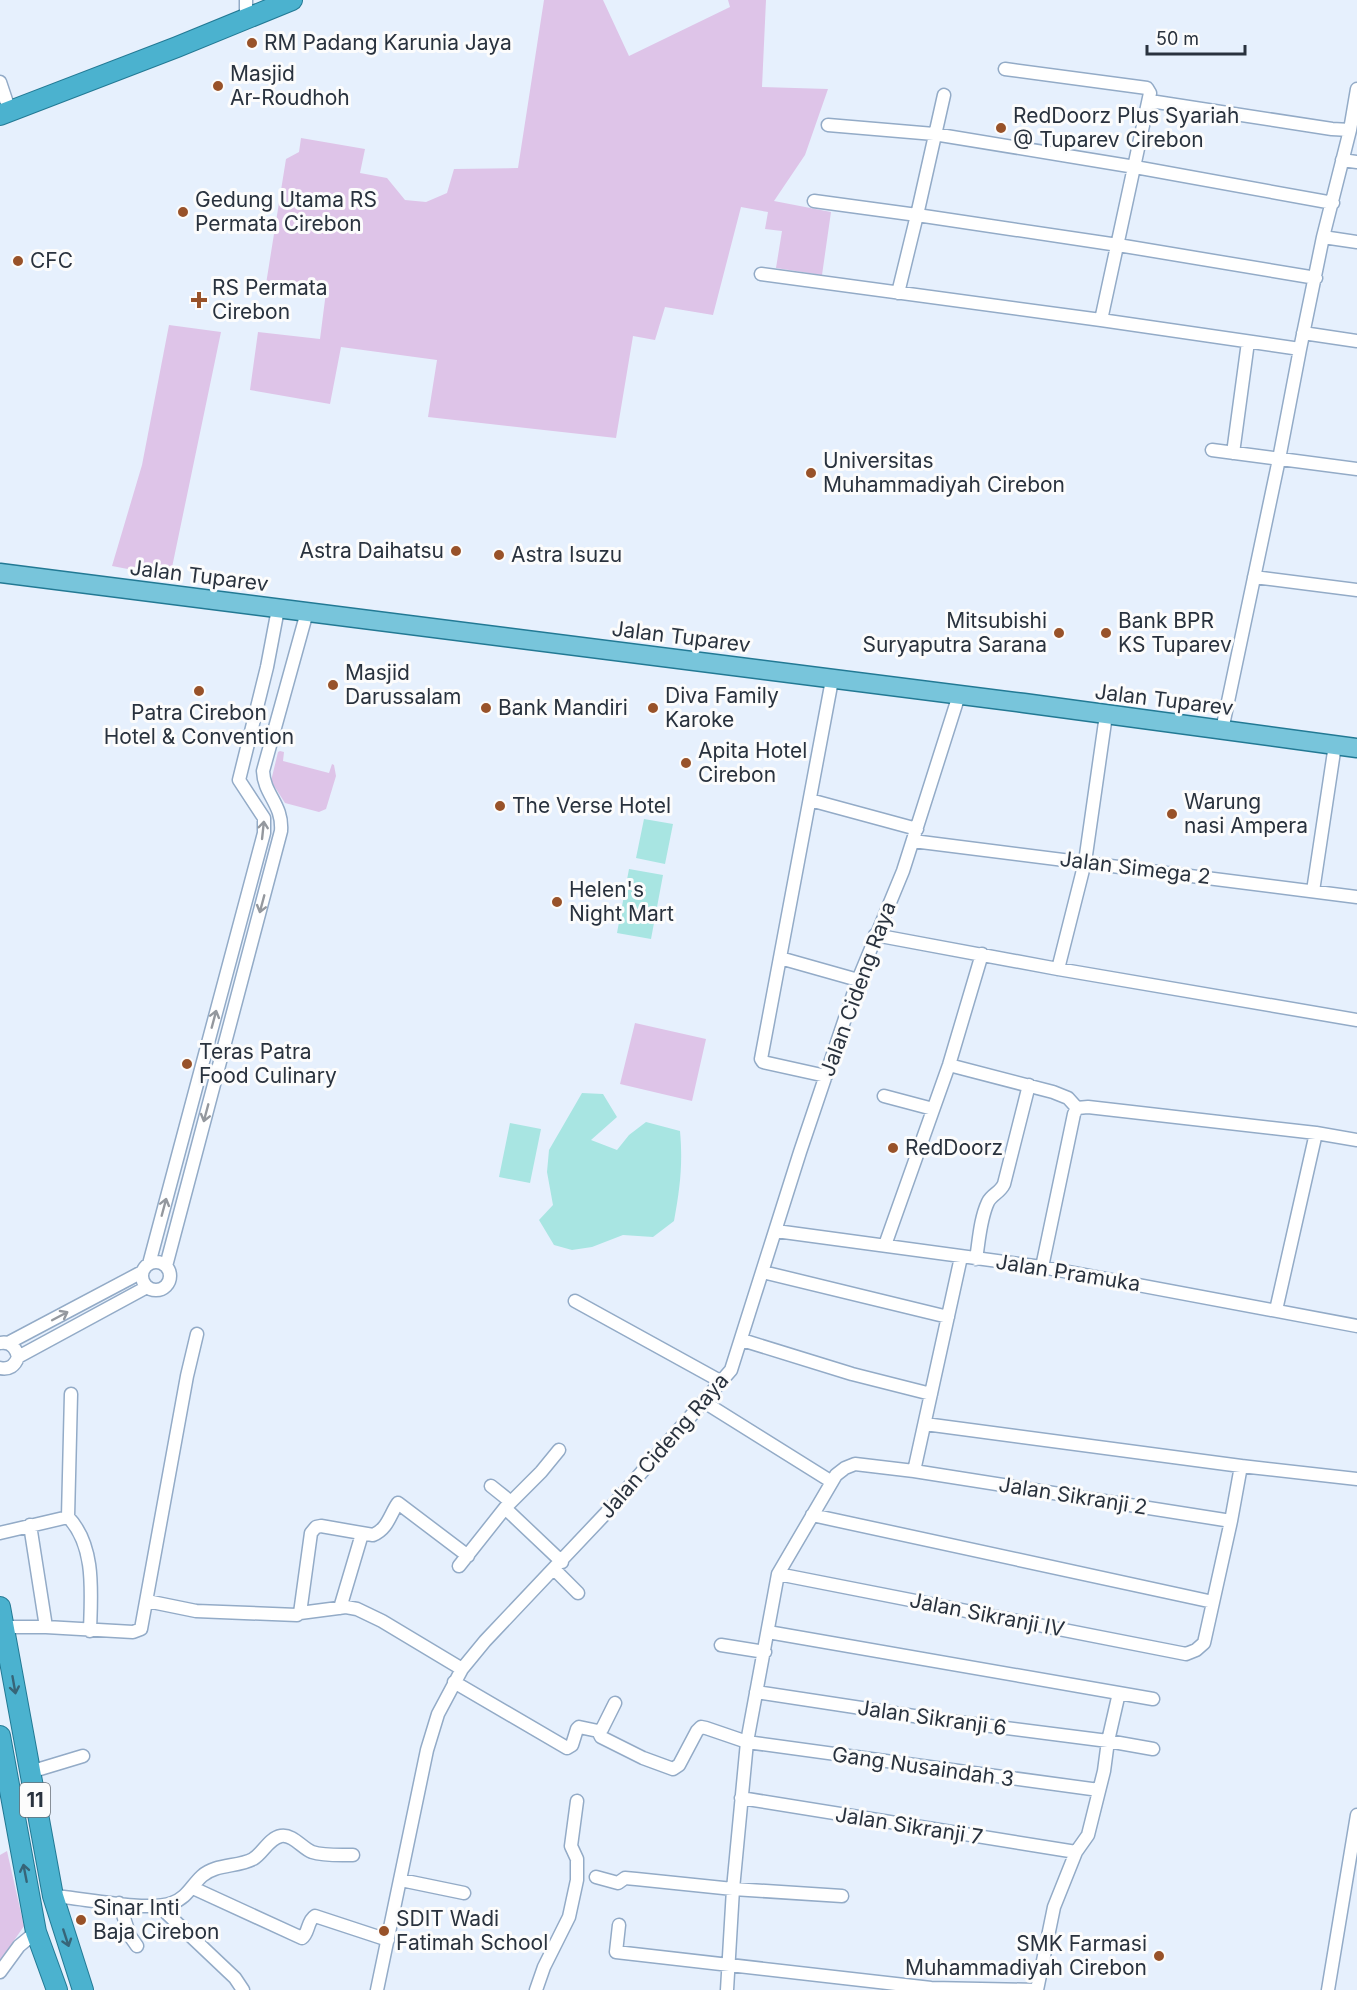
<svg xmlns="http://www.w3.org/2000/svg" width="1357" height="1990" font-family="Inter,sans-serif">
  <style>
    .green { fill: #dec4e8 }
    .water { fill: #a8e5e2 }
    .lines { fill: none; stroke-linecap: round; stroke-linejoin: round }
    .minor-casing { stroke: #93abc7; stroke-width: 15 }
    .primary-casing { stroke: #227994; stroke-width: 21 }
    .trunk-casing { stroke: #227994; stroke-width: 22 }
    .minor { stroke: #fff; stroke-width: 12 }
    .primary { stroke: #78c5db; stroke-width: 18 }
    .trunk { stroke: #4bb2cf; stroke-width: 20 }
    .oneway { stroke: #94989e }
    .oneway2 { stroke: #376578 }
    .poi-dot { fill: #985229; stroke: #fcfcfc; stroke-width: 2 }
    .labels { text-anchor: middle; stroke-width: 6; stroke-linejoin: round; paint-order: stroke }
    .shield { fill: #fcfcfc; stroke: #686f77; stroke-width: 1.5 }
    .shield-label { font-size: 20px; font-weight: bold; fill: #29323e }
    .poi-label { font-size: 21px; fill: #29323e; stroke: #fcfcfc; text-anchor: start }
    .street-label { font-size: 21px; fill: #29323e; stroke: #fcfcfc }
  </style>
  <rect width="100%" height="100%" fill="#e6f0fd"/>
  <path class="green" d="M544 0H603L629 56 730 7 728 0H766L762 87 828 89 805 155 774 201 831 212 822 275 776 268 782 231 765 229 768 212 741 207 713 315 665 307 655 340 633 336 616 438 428 417 437 360 341 347 330 404 250 390 258 332 320 339 326 292 266 284 286 159 299 152 301 138 365 149 360 173 387 178 405 200 426 202 447 193 454 169 518 168Z
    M169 325 221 332 170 577 112 566 142 465Z
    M280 751 284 752 283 761 329 773 332 764 334 765 336 776 326 809 319 812 285 803 271 781 278 752Z
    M635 1023 706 1039 692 1101 620 1084Z
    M7 1851 24 1926 0 1961V1855Z"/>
  <path class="water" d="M644 819 673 824 665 864 636 858Z
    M629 869 663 875 651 939 617 933Z
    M582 1093 603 1094 617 1117 591 1140 617 1150 629 1135 646 1122 680 1131C683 1164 680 1189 674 1221L653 1237 623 1235 592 1247 572 1250 554 1245 539 1220 553 1205 547 1172 549 1150Z
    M510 1123 541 1129 530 1183 499 1177Z"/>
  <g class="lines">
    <defs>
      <path id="minor" d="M246 18V0
        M1005 69 1147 88 1150 93 1101 320
        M0 82 10 112
        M1150 101 1332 129 1350 130
        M828 125 934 134 1135 167 1333 203
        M1342 160 1357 162
        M814 201 917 215 944 95
        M1323 237 1357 242
        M761 274 1101 320 1300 349
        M898 293 917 215 1118 245 1316 278
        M1303 333 1357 341
        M1212 450 1357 469
        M1233 453 1248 342
        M1254 577 1357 590
        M1222 730 1279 459 1300 349 1323 237 1350 130 1357 89
        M810 800 917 829
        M913 841 1357 897
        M1313 891 1335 745
        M875 935 1058 969 1357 1020
        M780 958 858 980
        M1058 969 1085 862 1106 715
        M949 1065 1053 1092 1068 1098 1077 1108
        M826 1076 763 1062 761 1059 832 680
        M884 1096 933 1109
        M776 1231 1042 1267 1357 1326
        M885 1245 949 1065 982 954
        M976 1259C979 1241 980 1219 988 1202 992 1194 1000 1193 1004 1184L1029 1085
        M142 1276a14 14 0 1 1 28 0a14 14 0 1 1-28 0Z
        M149 1264 264 833V818L239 780 267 667 278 609
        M166 1266 281 831C283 804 264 795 263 771L307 612
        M1042 1267 1074 1114 1077 1108 1088 1107 1316 1133 1357 1140
        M763 1272 948 1317
        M575 1301 722 1382
        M1276 1310 1316 1133
        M742 1340 852 1374 931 1394
        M0 1343C10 1341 16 1347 18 1357 15 1366 9 1370 0 1368
        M8 1343 142 1272
        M18 1357 147 1287
        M71 1394 68 1517C96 1546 91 1594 90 1631
        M704 1402 832 1482
        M925 1424 1241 1466 1357 1479
        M914 1471 961 1257
        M491 1486 511 1502
        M505 1508 562 1562
        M812 1515 1213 1602
        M30 1525 46 1627
        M0 1533 68 1517
        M459 1566 505 1508 541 1472 559 1450
        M555 1570 578 1593
        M778 1574 1186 1654 1196 1650 1204 1643 1231 1521 1241 1466
        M147 1601 196 1611 297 1615 300 1613 311 1533 316 1527 321 1526 373 1535C388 1529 390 1514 398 1503L468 1556
        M340 1608 362 1534
        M300 1613 346 1607 357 1609 382 1621 462 1669
        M4 1627H46L133 1632 141 1629 187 1376 197 1334
        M768 1632 1153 1699
        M721 1645 765 1652
        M454 1682 567 1748 572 1745 577 1729 579 1727 598 1731 602 1729 615 1703
        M756 1692 927 1718 1108 1741 1153 1749
        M598 1731 601 1737 643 1758 673 1769 679 1765 697 1731 701 1727 706 1728 747 1742 1099 1790
        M30 1772 83 1756
        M741 1798 1076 1852
        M596 1877 618 1883 625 1878 636 1879 733 1889 842 1896
        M401 1880 464 1893
        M193 1888 302 1938C309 1933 307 1921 315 1916L388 1940
        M53 1896C83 1898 146 1912 172 1903 187 1898 191 1886 202 1876 215 1864 238 1867 253 1859 263 1853 269 1838 281 1836 293 1834 302 1848 312 1852 324 1856 341 1855 353 1855
        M119 1903 130 1936 137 1946
        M159 1906 235 1978 243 1990
        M619 1925 616 1952 931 1988 1037 1990
        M0 1972 19 1946 36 1932
        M377 1990 427 1750 438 1714 462 1669 485 1641 606 1513 731 1370 800 1152 858 980 903 871 959 695
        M536 1990 544 1967 569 1917 577 1880V1859L571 1846 577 1801
        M727 1990 733 1889 747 1742 778 1574 836 1475 845 1468 855 1464 914 1471 1231 1521
        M1037 1990 1054 1907 1076 1852 1088 1835 1104 1771 1108 1741 1119 1693
        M1328 1990 1357 1815"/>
      <path id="primary" d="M0 573 1024 703 1357 748"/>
      <path id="trunk" d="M0 115 177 47 292 0
        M0 1607 53 1896 83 1990
        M0 1736 36 1932 57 1990"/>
    </defs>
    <use href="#minor" class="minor-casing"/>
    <use href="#primary" class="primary-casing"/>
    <use href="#trunk" class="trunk-casing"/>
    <use href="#minor" class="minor"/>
    <use href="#primary" class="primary"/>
    <use href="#trunk" class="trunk"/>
  </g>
  <defs><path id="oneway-shaft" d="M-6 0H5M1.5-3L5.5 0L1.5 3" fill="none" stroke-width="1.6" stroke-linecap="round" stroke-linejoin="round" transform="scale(1.5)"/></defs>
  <g class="oneway">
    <use href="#oneway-shaft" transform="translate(263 830) rotate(-84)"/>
    <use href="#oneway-shaft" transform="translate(262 904) rotate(105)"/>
    <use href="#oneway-shaft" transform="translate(214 1019) rotate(-75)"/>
    <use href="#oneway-shaft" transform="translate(206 1113) rotate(105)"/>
    <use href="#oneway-shaft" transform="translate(164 1207) rotate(-75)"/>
    <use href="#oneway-shaft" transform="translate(60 1316) rotate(-28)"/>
  </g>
  <g class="oneway2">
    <use href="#oneway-shaft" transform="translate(14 1685) rotate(80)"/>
    <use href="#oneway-shaft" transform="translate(25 1873) rotate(-101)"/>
    <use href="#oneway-shaft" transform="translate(66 1938) rotate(72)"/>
  </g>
  <g class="poi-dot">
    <circle cx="252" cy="43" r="6"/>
    <circle cx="218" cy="86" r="6"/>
    <circle cx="1001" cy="128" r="6"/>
    <circle cx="183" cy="212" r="6"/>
    <circle cx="18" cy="261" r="6"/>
    <path d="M196 291h6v6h6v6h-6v6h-6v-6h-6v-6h6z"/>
    <circle cx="811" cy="473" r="6"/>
    <circle cx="456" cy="551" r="6"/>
    <circle cx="499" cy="555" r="6"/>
    <circle cx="1059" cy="633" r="6"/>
    <circle cx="1106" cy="633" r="6"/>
    <circle cx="333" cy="685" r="6"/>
    <circle cx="199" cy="691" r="6"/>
    <circle cx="486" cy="708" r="6"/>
    <circle cx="653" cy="708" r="6"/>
    <circle cx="686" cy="763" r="6"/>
    <circle cx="500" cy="806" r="6"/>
    <circle cx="1172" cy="814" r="6"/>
    <circle cx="557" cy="902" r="6"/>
    <circle cx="187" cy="1064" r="6"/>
    <circle cx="893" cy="1148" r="6"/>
    <circle cx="81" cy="1920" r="6"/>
    <circle cx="384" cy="1931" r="6"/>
    <circle cx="1159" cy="1956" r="6"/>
  </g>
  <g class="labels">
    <rect class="shield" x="20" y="1783" width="30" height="34" rx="4.5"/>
    <g class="shield-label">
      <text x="35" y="1807">11</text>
    </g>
    <g class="poi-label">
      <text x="264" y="50">RM Padang Karunia Jaya</text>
      <text x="230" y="81">Masjid<tspan x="230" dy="24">Ar-Roudhoh</tspan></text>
      <text x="1013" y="123">RedDoorz Plus Syariah<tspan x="1013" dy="24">@ Tuparev Cirebon</tspan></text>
      <text x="195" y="207">Gedung Utama RS<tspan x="195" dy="24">Permata Cirebon</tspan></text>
      <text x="30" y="268">CFC</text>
      <text x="212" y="295">RS Permata<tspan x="212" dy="24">Cirebon</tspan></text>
      <text x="823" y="468">Universitas<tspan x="823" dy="24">Muhammadiyah Cirebon</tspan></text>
      <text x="444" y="558" text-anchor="end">Astra Daihatsu</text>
      <text x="511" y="562">Astra Isuzu</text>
      <text x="1047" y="628" text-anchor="end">Mitsubishi<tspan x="1047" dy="24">Suryaputra Sarana</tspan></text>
      <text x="1118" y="628">Bank BPR<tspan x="1118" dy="24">KS Tuparev</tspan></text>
      <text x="345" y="680">Masjid<tspan x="345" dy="24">Darussalam</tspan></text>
      <text x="665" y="703">Diva Family<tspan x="665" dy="24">Karoke</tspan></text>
      <text x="498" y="715">Bank Mandiri</text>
      <text x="199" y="720" text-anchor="middle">Patra Cirebon<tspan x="199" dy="24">Hotel &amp; Convention</tspan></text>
      <text x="698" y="758">Apita Hotel<tspan x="698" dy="24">Cirebon</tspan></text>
      <text x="1184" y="809">Warung<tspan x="1184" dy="24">nasi Ampera</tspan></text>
      <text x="512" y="813">The Verse Hotel</text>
      <text x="569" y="897">Helen's<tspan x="569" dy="24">Night Mart</tspan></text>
      <text x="199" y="1059">Teras Patra<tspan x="199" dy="24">Food Culinary</tspan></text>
      <text x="905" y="1155">RedDoorz</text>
      <text x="93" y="1915">Sinar Inti<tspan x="93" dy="24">Baja Cirebon</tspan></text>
      <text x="396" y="1926">SDIT Wadi<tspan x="396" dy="24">Fatimah School</tspan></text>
      <text x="1147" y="1951" text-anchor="end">SMK Farmasi<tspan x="1147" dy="24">Muhammadiyah Cirebon</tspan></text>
    </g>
    <g class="street-label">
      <text transform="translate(199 576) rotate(7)" y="7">Jalan Tuparev</text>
      <text transform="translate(681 637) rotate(7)" y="7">Jalan Tuparev</text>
      <text transform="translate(1164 700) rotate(7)" y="7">Jalan Tuparev</text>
      <text transform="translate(1135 868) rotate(7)" y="7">Jalan Simega 2</text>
      <text transform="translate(858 989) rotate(-70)" y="7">Jalan Cideng Raya</text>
      <text transform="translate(1068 1273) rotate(9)" y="7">Jalan Pramuka</text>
      <text transform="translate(664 1446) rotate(-49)" y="7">Jalan Cideng Raya</text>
      <text transform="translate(1073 1496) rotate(9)" y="7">Jalan Sikranji 2</text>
      <text transform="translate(987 1615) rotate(11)" y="7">Jalan Sikranji IV</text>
      <text transform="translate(932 1718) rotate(8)" y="7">Jalan Sikranji 6</text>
      <text transform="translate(923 1767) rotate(8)" y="7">Gang Nusaindah 3</text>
      <text transform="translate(909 1826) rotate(9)" y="7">Jalan Sikranji 7</text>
    </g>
  </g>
  <path d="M1147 45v9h98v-9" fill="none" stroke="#29323e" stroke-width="3"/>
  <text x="1156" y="45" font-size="18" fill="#29323e" stroke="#fcfcfc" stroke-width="4.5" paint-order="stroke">50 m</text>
</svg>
